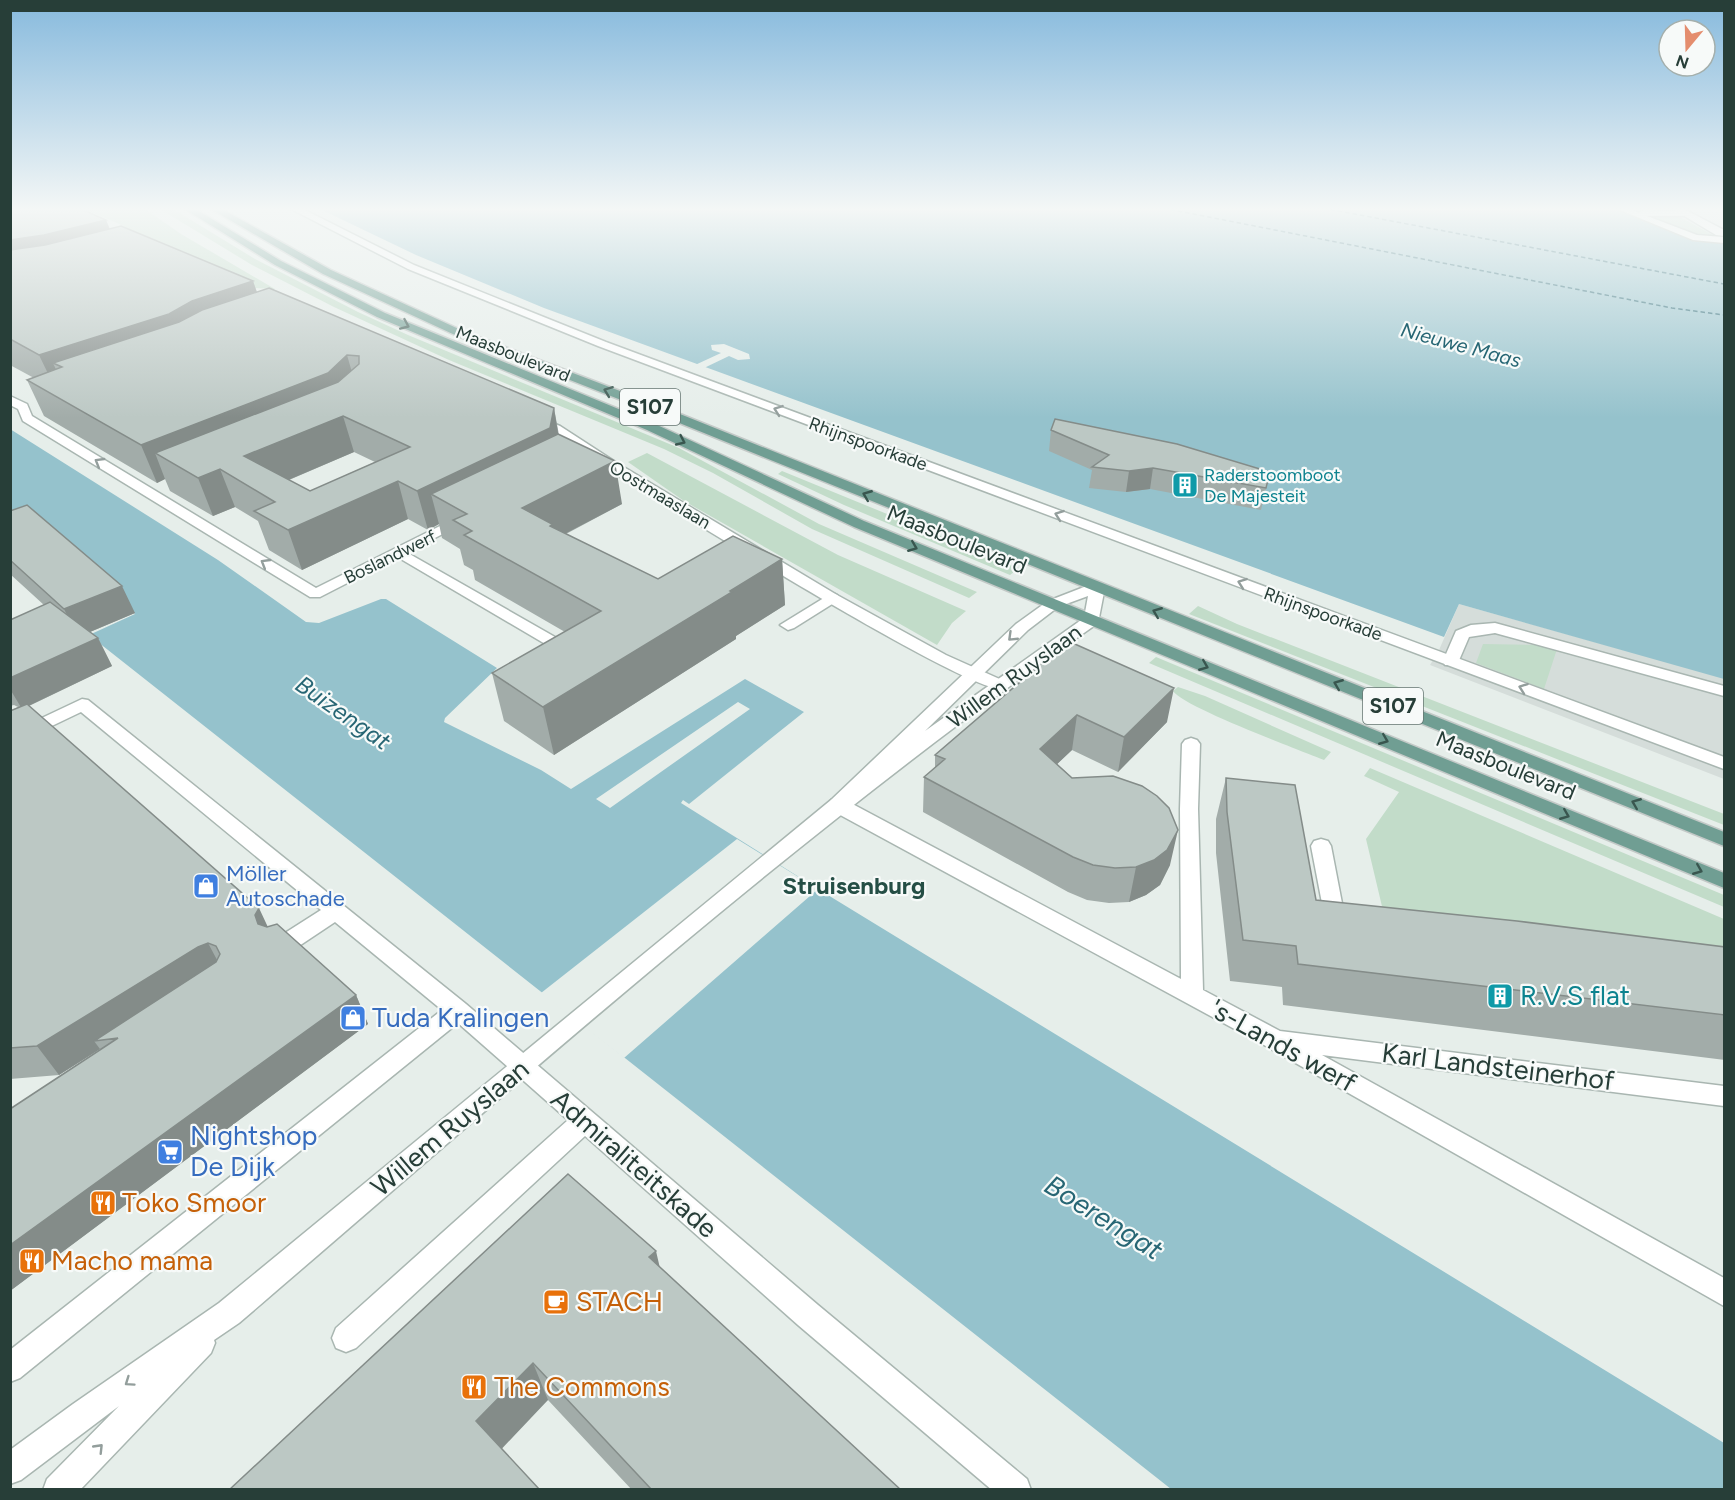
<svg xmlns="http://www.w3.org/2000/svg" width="1735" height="1500" font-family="Figtree,sans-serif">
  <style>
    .built { fill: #d5ddda }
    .green { fill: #c2dcc9 }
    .water { fill: #95c2cc; fill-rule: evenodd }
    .pier { fill: #e6eeea }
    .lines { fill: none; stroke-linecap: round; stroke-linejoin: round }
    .ferry { stroke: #276674; stroke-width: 1.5; stroke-dasharray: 4.5 3; stroke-linecap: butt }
    .service-casing { stroke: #a9b6b1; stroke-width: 3 }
    .pedestrian-casing { stroke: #a9b6b1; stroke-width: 3 }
    .minor-casing { stroke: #a9b6b1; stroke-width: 3 }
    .tertiary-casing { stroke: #a9b6b1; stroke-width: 3 }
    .primary-casing { stroke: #c3c9c7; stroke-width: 3 }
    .service { fill: #fff; fill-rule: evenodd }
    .pedestrian { fill: #fff; fill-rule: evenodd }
    .minor { fill: #fff; fill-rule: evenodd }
    .tertiary { fill: #fff; fill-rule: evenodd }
    .primary { fill: #709e93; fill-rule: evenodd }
    .wall { fill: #a2aca9; fill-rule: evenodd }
    .shaded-wall { fill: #848c89 }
    .building { fill: #bcc8c4; stroke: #848c89; stroke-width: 1.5; fill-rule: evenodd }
    .oneway { stroke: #39564f }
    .oneway2 { stroke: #939e9c }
    .labels { text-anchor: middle; stroke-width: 4.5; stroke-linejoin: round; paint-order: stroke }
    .far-street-label { font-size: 18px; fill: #273e38; stroke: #f7faf9 }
    .far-culture-label { font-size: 18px; fill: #0d838f; stroke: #f7faf9; text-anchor: start }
    .far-water-label { font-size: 20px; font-style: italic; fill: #276674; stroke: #f7faf9 }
    .shield { fill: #f7faf9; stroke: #657672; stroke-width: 1.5 }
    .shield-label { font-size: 21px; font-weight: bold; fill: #273e38 }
    .street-label { font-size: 22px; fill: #273e38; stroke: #f7faf9 }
    .shop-label { font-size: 22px; fill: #366cbe; stroke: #f7faf9; text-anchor: start }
    .water-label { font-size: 24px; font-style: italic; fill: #276674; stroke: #f7faf9 }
    .neighbourhood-label { font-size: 24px; font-weight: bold; fill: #254e45; stroke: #f7faf9 }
    .near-culture-label { font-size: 27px; fill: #0d838f; stroke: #f7faf9; text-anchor: start }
    .near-shop-label { font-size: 27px; fill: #366cbe; stroke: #f7faf9; text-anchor: start }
    .near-street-label { font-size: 27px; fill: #273e38; stroke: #f7faf9 }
    .near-food-label { font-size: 27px; fill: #c56008; stroke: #f7faf9; text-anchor: start }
    .near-water-label { font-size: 28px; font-style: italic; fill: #276674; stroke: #f7faf9 }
  </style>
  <rect width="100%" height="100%" fill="#e6eeea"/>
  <path class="built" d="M1459 604 1724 678V779L1430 665 1439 650Z"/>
  <path class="green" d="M84 209H145L181 234 275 289 253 288 129 235 124 226Z
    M160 209H173L255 259 358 312 408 335 679 448 819 524 977 592 969 598 812 529 713 473 664 449 449 360 334 307 252 265Z
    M1668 215 1682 218 1720 239 1697 237 1649 219Z
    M647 453 838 555 966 611 952 623 937 645 684 501 628 462Z
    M782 471 1019 568 1010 575 844 505 778 474Z
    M1198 606 1237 624 1724 814V825L1189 614Z
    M1483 644 1544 645 1557 649 1544 689 1476 663Z
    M1156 657 1724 895V907L1149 663Z
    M1178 687 1205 696 1331 752 1324 760C1300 750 1183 707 1173 691Z
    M1370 768 1724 919V958L1385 919 1366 839 1399 792 1364 776Z"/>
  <path class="water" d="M1612 208 1693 241 1724 243V679L1459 604 1444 637 544 308 416 255 320 209Z
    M10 429 218 560 306 622 319 623 381 599H386L497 668 445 718 444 722 541 770 571 789 745 679 804 712 689 804 683 800 681 803 818 889 1724 1443V1489H1171L89 635 135 614 36 533 11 542ZM738 702 750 709 610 808 596 799Z"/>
  <path class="pier" d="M724 344 749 354 750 359 738 360 729 356 704 368 695 365 721 353 712 350 711 345Z
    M737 839 818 889 624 1058 541 993Z"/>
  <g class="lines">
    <path class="ferry" d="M1163 208 1672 308 1724 315
      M1323 208 1724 284"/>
    <defs>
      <path id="service" d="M399 548 576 649 578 652 576 655H564L394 555 392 552Z
        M832 593 837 595 840 598 837 601 794 628 788 630 780 625Z
        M1321 839 1328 841 1331 846 1346 924 1343 930 1336 932 1329 930 1326 924 1311 846 1314 841Z"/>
      <path id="pedestrian" d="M1615 208H1628L1639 213 1643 210 1686 211V215L1683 216H1647L1697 235 1724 237V243L1693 240Z
        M1495 623 1724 686V696L1495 633 1469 637 1457 665H1445L1443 661 1456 631 1471 625Z"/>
      <path id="minor" d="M289 208H301L414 265 606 342 1724 757V769L598 346 408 269Z
        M1671 208H1682L1724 230V236L1716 235Z
        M10 396 27 404 32 416 316 588 456 518H466L468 521 320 597H310L23 421 18 409 10 405Z
        M536 416 560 426 617 463 837 595 946 655 1004 681 1006 685 1004 689C973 697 657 499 609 470 583 454 559 435 532 423L530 420Z
        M82 699 88 700 466 1004 818 1305 1027 1479 1031 1490H992L798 1325 585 1136 356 1348 346 1352 336 1348 332 1338 336 1328 568 1120 458 1023 20 1378 10 1382V1350L442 1010 335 922 290 952 282 954 274 952 271 946 274 940 321 910 81 712 10 746V733Z
        M1191 738 1197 740 1200 744 1198 809 1203 990 1280 1031 1724 1086V1106L1322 1055 1724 1278V1306L1264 1045 831 810 829 805 831 800 838 798 845 800 1181 979 1180 809 1182 744 1185 740Z"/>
      <path id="tertiary" d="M1097 582 1105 587 1098 623C795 835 519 1083 239 1323L214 1340 215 1343 211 1353 80 1490H43L47 1479 119 1406 21 1480 10 1484V1450L73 1404 219 1303 831 800 1016 624 1048 601ZM1088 596 1084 618 925 731 1028 630 1058 607Z"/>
      <path id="primary" d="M183 208H194L281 261 385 313 655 424 864 521 1724 873V888L854 527 647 430 377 317 275 265Z
        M209 208H220L331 270 463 331 675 412 1724 832V846L667 418 455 335 323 274Z"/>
    </defs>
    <use href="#service" class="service-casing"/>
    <use href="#pedestrian" class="pedestrian-casing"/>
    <use href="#minor" class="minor-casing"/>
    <use href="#tertiary" class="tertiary-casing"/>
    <use href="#primary" class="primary-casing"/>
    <use href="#service" class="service"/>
    <use href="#pedestrian" class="pedestrian"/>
    <use href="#minor" class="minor"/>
    <use href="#tertiary" class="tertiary"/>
    <use href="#primary" class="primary"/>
  </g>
  <path class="wall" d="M10 208 106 220 110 229 253 281 257 292 554 408 559 435 622 504 566 534 658 579 782 559 785 605 736 636V639L554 755 504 721 492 673 565 632 475 580 473 570 464 565 460 549 442 538 439 524 428 530 408 519 302 570 269 550 258 521 235 507 213 516 170 491 165 479 157 483 44 416 27 380 34 378 10 365ZM354 452 375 462 310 491 289 480Z
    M1051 430 1270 472 1261 510 1150 489 1126 492 1089 488 1092 470 1049 451Z
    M10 511 135 613 90 632 98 638 112 666 29 706 268 927 356 995 368 1024 10 1291V1109L100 1050V1049L59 1075 10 1079V711L18 707 14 705 10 706V620L44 605 10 574Z
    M1068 641 1167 722 1118 772 1072 750 1057 764 1170 865 1160 885 1146 895 1129 902 1109 903 1087 900 1068 892 923 812 924 777 935 768V755Z
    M1226 778 1316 900 1725 947V1060L1283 1005 1282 987 1230 981 1216 853V819Z
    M659 1267 901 1490H632L548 1400 229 1490Z"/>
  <path class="shaded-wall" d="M106 220 118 251 10 274V240Z
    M253 281 264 314 62 367 53 363 64 387 56 390 39 355 192 301Z
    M347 355 357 390 155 453 165 479 157 483 141 445Z
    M554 408 560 445 431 494 439 524 428 530 417 491Z
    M343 416 354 452 260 492 244 456Z
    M615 461 622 504 555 539 522 508Z
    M1153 468 1150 489 1126 492 1129 471Z
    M220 469 235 507 213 516 198 478Z
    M398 481 408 519 302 570 288 530Z
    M782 559 785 605 736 636V639L554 755 543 707Z
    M122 586 135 613 78 637 64 609Z
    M98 638 112 666 22 709 10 689V678Z
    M1174 688 1167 722 1118 772 1124 737Z
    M1077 715 1072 750 1036 784 1040 749Z
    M1178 830 1170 865 1160 885 1146 895 1129 902 1136 867Z
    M259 908 273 938 258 924 255 915Z
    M208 943 224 973 94 1041 100 1049 59 1075 37 1046 198 947Z
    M356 995 368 1024 10 1291V1245Z
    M656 1251 665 1290 649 1257Z
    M533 1363 548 1400 494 1457 476 1421Z"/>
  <path class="building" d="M10 208H79L106 220 44 235 10 240Z
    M121 226 253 281 192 301 169 314 39 355 10 339V250L45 245Z
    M269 288 554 408 550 428 417 491 398 481 288 530 254 511 275 502 220 469 198 478 155 453 338 382 359 364V356L347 355 328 373 141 445 27 380 62 367 53 363 179 322 202 310ZM343 416 410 447 310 491 244 456Z
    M1055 419 1177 444 1270 472 1266 488 1153 468 1129 471 1092 467 1109 455 1051 430Z
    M558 434 615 461 522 508 552 524 550 526 658 579 733 536 782 559 730 591 732 592 543 707 492 673 601 611 464 535 472 531 453 520 467 514 431 494Z
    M27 505 122 586 64 609 10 560V511Z
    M50 602 98 638 10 678V620Z
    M1068 641 1174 688 1124 737 1077 715 1040 749 1072 778 1113 776 1142 786 1157 796 1169 808 1178 830 1167 850 1154 860 1136 867 1115 868 1093 865 1073 857 924 777 945 759 935 755Z
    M27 704 259 908 255 915 258 924 267 927 277 924 356 995 10 1245V1109L118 1038 94 1041 216 962 220 954 216 946 208 943 198 947 37 1046 10 1048V711Z
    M1226 778 1295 785 1316 900 1517 921 1725 947V1015L1298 964 1296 946 1243 940 1227 812Z
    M568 1174 656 1251 649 1257 901 1490H652L533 1363 476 1421 540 1490H229Z"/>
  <defs><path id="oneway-chevron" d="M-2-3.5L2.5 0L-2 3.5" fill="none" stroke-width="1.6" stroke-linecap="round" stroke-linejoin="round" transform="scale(1.5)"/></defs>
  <g class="oneway">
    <use href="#oneway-chevron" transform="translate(405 325) rotate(24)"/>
    <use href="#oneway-chevron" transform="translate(608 391) rotate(-159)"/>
    <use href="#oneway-chevron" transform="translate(681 441) rotate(25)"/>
    <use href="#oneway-chevron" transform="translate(867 495) rotate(-158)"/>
    <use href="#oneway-chevron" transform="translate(913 547) rotate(22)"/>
    <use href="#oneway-chevron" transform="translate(1157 612) rotate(-158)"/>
    <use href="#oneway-chevron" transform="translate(1204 666) rotate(22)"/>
    <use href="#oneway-chevron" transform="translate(1338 684) rotate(-158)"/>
    <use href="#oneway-chevron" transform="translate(1384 740) rotate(22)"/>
    <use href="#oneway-chevron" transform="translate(1636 803) rotate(-158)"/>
    <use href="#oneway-chevron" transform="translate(1565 815) rotate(22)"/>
    <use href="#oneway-chevron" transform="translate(1698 870) rotate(22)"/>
  </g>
  <g class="oneway2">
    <use href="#oneway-chevron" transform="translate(778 410) rotate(-160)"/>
    <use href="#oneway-chevron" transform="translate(99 462) rotate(-149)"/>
    <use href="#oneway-chevron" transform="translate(1059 515) rotate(-160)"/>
    <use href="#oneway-chevron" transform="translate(265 563) rotate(-149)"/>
    <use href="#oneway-chevron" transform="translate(1242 583) rotate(-160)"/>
    <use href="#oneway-chevron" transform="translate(1012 637) rotate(136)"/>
    <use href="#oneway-chevron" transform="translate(1523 688) rotate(-160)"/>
    <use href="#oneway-chevron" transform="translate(129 1382) rotate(145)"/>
    <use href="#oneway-chevron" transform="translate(99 1448) rotate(-46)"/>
  </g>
  <linearGradient id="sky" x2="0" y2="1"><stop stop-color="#87badd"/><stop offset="0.5" stop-color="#f4f7f6"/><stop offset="1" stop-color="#f4f7f6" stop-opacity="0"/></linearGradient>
  <rect width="1735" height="418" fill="url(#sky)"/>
  <defs>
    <symbol id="building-square" viewBox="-11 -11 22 22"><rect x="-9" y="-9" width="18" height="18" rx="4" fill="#0f9aa8" stroke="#f7faf9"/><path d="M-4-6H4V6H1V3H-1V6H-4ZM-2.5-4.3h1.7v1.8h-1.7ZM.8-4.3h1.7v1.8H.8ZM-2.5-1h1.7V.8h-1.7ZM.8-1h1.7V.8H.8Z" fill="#fff"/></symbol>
    <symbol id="shop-square" viewBox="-11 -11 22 22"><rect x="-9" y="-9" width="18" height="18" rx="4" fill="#3f7fe0" stroke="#f7faf9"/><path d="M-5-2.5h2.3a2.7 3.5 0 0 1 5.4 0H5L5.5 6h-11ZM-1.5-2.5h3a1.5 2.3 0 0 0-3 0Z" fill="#fff"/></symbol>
    <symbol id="supermarket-square" viewBox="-11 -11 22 22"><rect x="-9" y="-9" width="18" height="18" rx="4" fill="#3f7fe0" stroke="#f7faf9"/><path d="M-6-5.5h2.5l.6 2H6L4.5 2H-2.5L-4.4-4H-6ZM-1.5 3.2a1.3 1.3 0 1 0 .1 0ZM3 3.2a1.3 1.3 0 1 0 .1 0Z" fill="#fff"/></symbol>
    <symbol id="restaurant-square" viewBox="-11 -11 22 22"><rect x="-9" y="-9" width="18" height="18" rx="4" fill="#e8710a" stroke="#f7faf9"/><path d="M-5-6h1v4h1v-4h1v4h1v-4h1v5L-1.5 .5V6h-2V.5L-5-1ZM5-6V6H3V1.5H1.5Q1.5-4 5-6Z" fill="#fff"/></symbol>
    <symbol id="cafe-square" viewBox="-11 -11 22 22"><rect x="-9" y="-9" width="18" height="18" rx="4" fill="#e8710a" stroke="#f7faf9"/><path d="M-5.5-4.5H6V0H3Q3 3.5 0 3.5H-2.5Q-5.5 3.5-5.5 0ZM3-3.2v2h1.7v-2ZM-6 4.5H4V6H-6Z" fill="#fff"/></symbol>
  </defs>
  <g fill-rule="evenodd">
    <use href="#building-square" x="1170" y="470" width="30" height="30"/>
    <use href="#shop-square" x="191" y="871" width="30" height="30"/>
    <use href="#building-square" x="1485" y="981" width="30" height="30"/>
    <use href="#shop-square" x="338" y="1003" width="30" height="30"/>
    <use href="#supermarket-square" x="155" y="1137" width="30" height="30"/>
    <use href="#restaurant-square" x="88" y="1188" width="30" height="30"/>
    <use href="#restaurant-square" x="17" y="1246" width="30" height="30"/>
    <use href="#cafe-square" x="541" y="1287" width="30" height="30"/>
    <use href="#restaurant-square" x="459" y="1372" width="30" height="30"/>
  </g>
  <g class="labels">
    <g class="far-street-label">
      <text transform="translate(513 354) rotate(22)" y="6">Maasboulevard</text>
      <text transform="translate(868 444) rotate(20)" y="6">Rhijnspoorkade</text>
      <text transform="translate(660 495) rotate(31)" y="6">Oostmaaslaan</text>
      <text transform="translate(390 557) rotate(-26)" y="6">Boslandwerf</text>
      <text transform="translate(1323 614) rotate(20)" y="6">Rhijnspoorkade</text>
    </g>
    <g class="far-culture-label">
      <text x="1204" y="481">Raderstoomboot<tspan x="1204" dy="21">De Majesteit</tspan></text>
    </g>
    <g class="far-water-label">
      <text transform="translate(1461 345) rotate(15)" y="7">Nieuwe Maas</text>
    </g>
    <g class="shield">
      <rect x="620" y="389" width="60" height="36" rx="4.5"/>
      <rect x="1363" y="688" width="60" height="36" rx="4.5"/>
    </g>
    <g class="shield-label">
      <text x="650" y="414">S107</text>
      <text x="1393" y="713">S107</text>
    </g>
    <g class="street-label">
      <text transform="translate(957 539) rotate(22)" y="8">Maasboulevard</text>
      <text transform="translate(1014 676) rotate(-36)" y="8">Willem Ruyslaan</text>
      <text transform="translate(1506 765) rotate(22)" y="8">Maasboulevard</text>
    </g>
    <g class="shop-label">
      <text x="226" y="881">Möller<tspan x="226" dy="25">Autoschade</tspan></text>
    </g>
    <g class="water-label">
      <text transform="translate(343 713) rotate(35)" y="8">Buizengat</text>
    </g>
    <g class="neighbourhood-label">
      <text x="854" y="894">Struisenburg</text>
    </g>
    <g class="near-culture-label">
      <text x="1520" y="1005">R.V.S flat</text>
    </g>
    <g class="near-shop-label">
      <text x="372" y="1027">Tuda Kralingen</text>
      <text x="190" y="1145">Nightshop<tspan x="190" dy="31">De Dijk</tspan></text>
    </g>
    <g class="near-street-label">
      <text transform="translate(1283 1046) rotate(29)" y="9">'s-Lands werf</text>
      <text transform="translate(1498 1067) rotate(7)" y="9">Karl Landsteinerhof</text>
      <text transform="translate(450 1128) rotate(-40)" y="9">Willem Ruyslaan</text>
      <text transform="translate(634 1164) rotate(41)" y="9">Admiraliteitskade</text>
    </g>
    <g class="near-food-label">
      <text x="122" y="1212">Toko Smoor</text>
      <text x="51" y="1270">Macho mama</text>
      <text x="576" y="1311">STACH</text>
      <text x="494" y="1396">The Commons</text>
    </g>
    <g class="near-water-label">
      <text transform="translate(1104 1217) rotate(32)" y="10">Boerengat</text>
    </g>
  </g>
  <rect width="1735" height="1500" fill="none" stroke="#273e38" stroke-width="24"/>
  <g transform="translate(1687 48) rotate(199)"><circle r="28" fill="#f7faf9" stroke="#a4afac" stroke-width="1.5"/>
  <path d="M0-4.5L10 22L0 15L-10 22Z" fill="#e48d6e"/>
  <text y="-9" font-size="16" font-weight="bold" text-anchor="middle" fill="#273e38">N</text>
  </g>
</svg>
